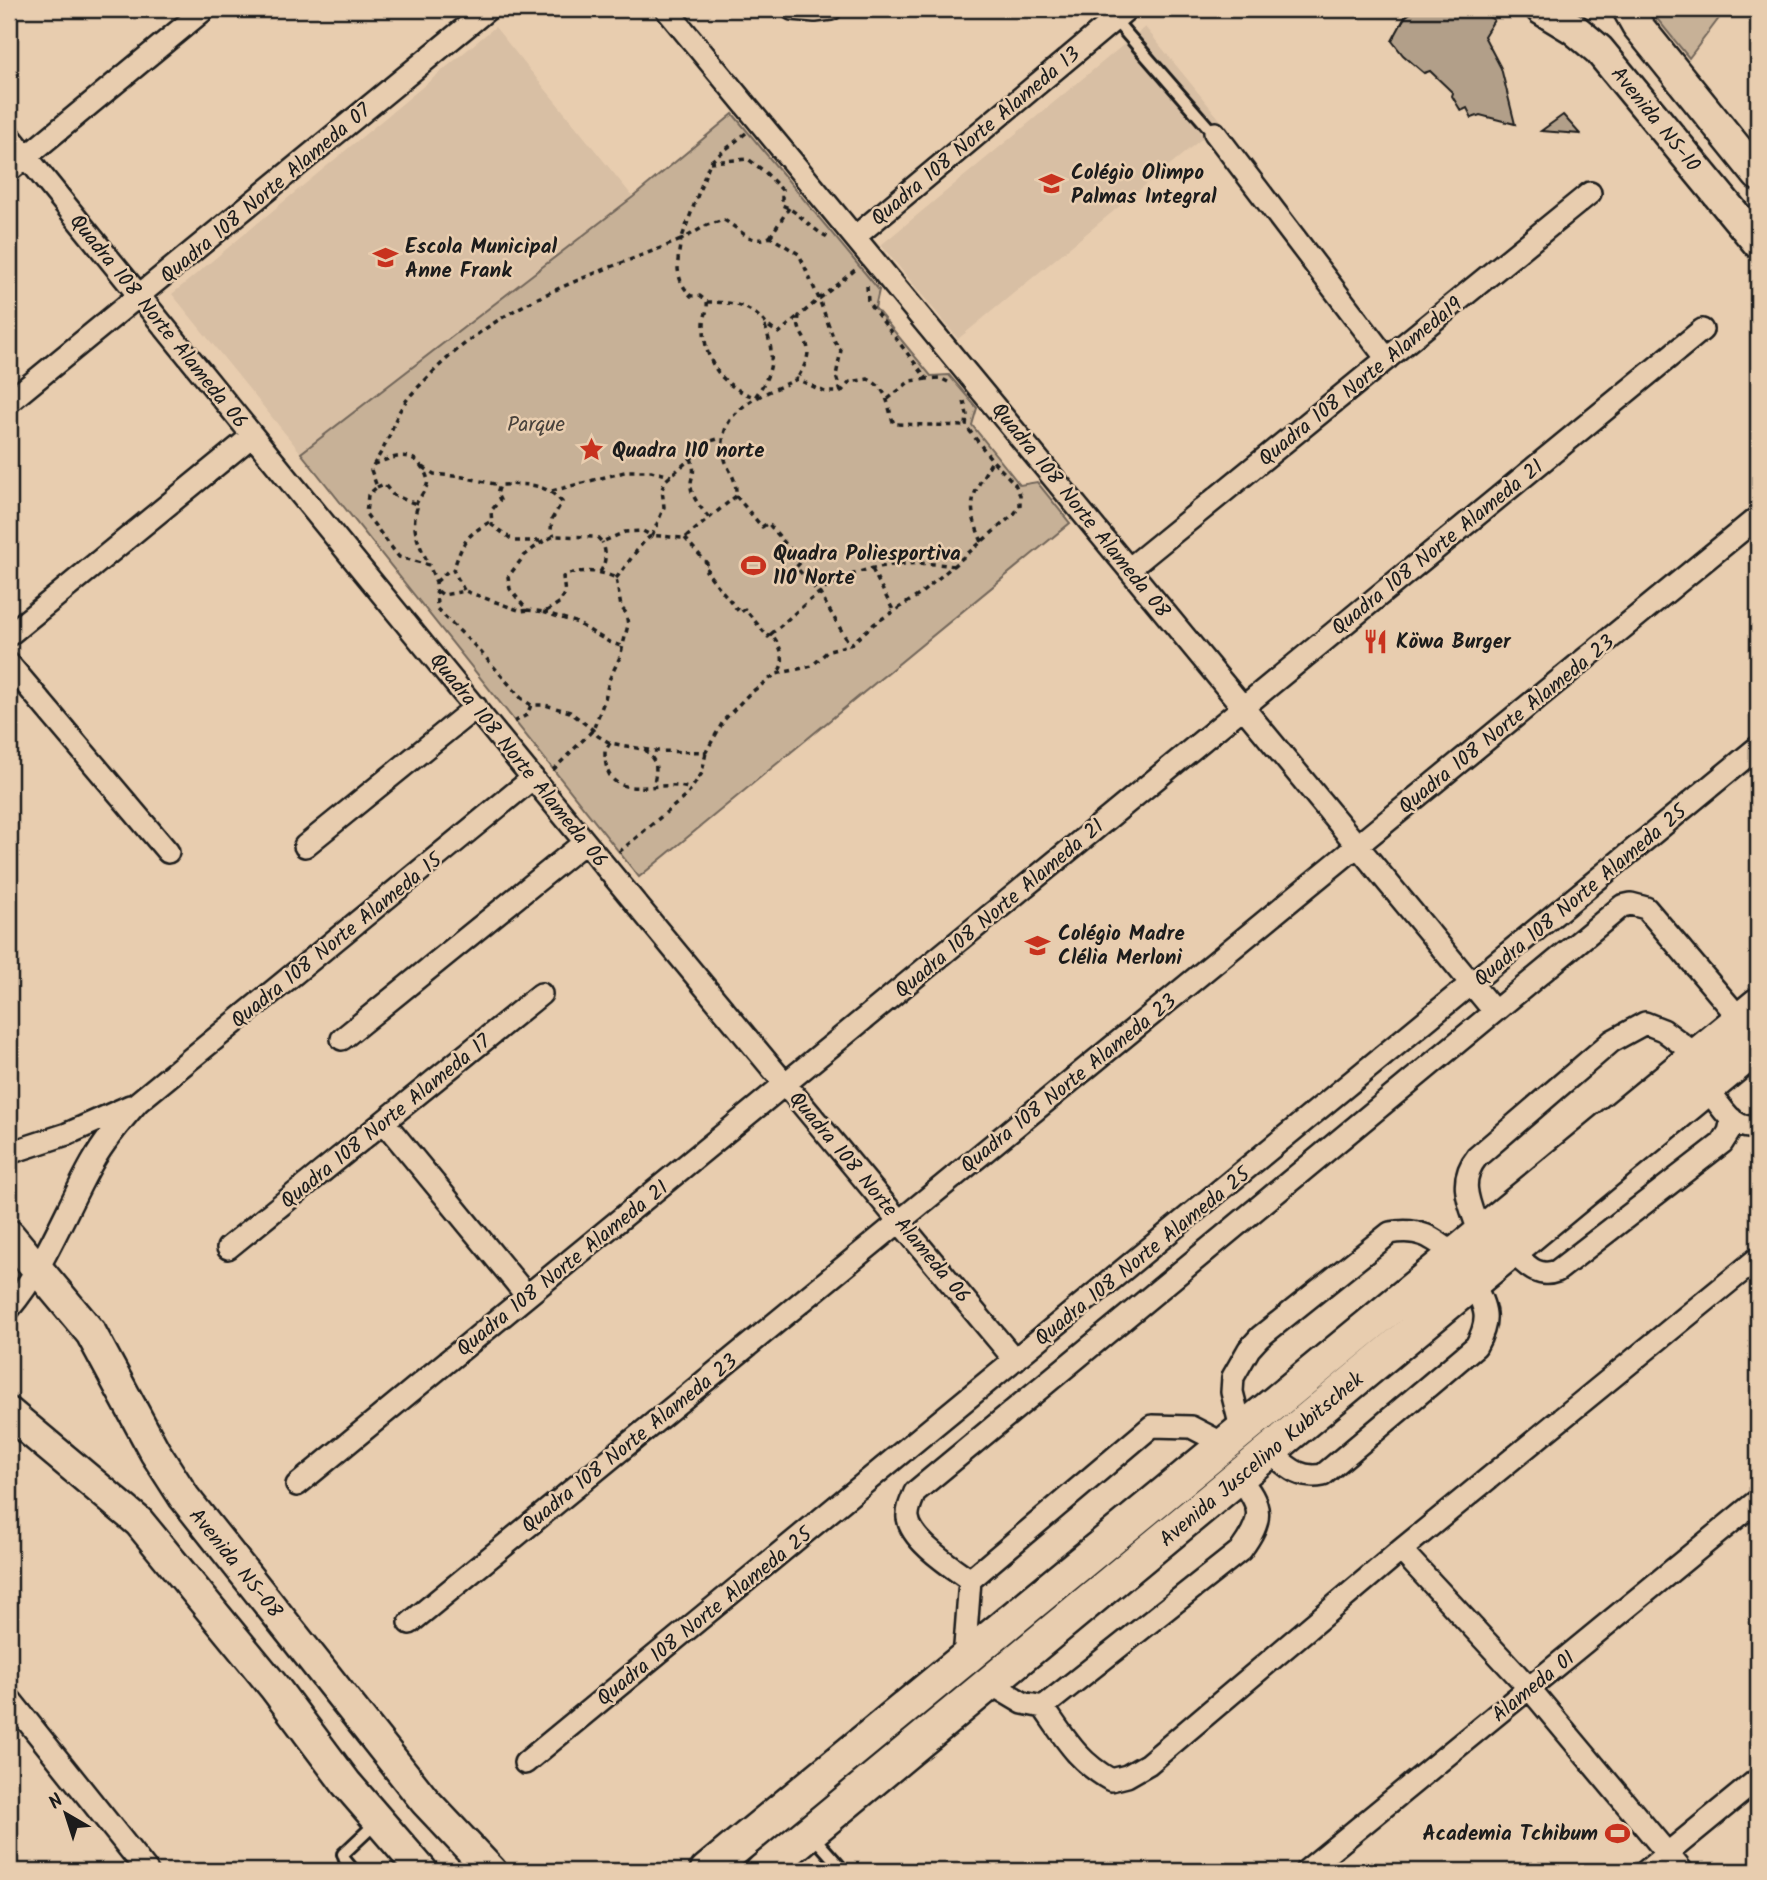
<svg xmlns="http://www.w3.org/2000/svg" width="1767" height="1880" font-family="Kalam,sans-serif">
  <style>
    .built { fill: #d8bfa4 }
    .green { fill: #c7b197; stroke: #72665a; stroke-width: 2 }
    .building { fill: #b29f89; stroke: #1c1c1c; stroke-width: 2 }
    .lines { fill: none; stroke-linecap: round; stroke-linejoin: round }
    .lane-casing { stroke: #1c1c1c; stroke-width: 16 }
    .street-casing { stroke: #1c1c1c; stroke-width: 26 }
    .secondary-casing { stroke: #1c1c1c; stroke-width: 35 }
    .primary-casing { stroke: #1c1c1c; stroke-width: 38 }
    .path { stroke: #1c1c1c; stroke-width: 3.5; stroke-dasharray: 5 5; stroke-linecap: butt }
    .lane { stroke: #e8cdaf; stroke-width: 10 }
    .street { stroke: #e8cdaf; stroke-width: 21 }
    .secondary { stroke: #e8cdaf; stroke-width: 30 }
    .primary { stroke: #e8cdaf; stroke-width: 33 }
    .labels { text-anchor: middle; stroke-width: 5; stroke-linejoin: round; paint-order: stroke }
    .street-label { font-size: 21px; fill: #1c1c1c; stroke: #e8cdaf }
    .poi-label { font-size: 21px; font-weight: bold; fill: #1c1c1c; stroke: #e8cdaf; text-anchor: start }
    .park-label { font-size: 21px; fill: #47413b; stroke: #e8cdaf }
  </style>
  <rect width="100%" height="100%" fill="#e8cdaf"/>
  <filter id="ink" filterUnits="userSpaceOnUse"><feTurbulence type="fractalNoise" baseFrequency=".0143" numOctaves="2"/><feDisplacementMap in="SourceGraphic" scale="14" xChannelSelector="R" yChannelSelector="G"/><feConvolveMatrix kernelMatrix="1 2 1 2 8 2 1 2 1" color-interpolation-filters="sRGB"/></filter>
  <g filter="url(#ink)">
    <path class="built" d="M495 27 633 197 301 453 172 294Z
      M1145 27 1222 122 958 339 881 245Z"/>
    <path class="green" d="M1649 9H1726L1689 58Z
      M733 114 879 290 875 308 931 376 949 375 977 408 972 425 1020 485 1037 482 1070 523 639 877 301 453 633 197Z"/>
    <path class="building" d="M1416 9H1476L1494 20 1484 36 1501 68 1515 124 1480 115 1472 118 1467 108 1461 111 1452 96 1453 93 1430 71 1424 73 1403 55 1392 41 1405 17Z
      M1563 115 1580 134 1541 131Z"/>
    <g class="lines">
      <defs>
        <path id="lane" d="M1114 19 1208 127
          M812 1835 844 1871
          M354 1871 345 1860 343 1854 377 1822"/>
        <path id="street" d="M666 9 1494 1011
          M792 9 815 11 831 9
          M1215 133 1387 359
          M9 135C341 546 676 955 1015 1360
          M9 171 205 9
          M856 236 1127 9
          M9 402 488 9
          M1129 569 1590 193
          M9 635 252 436
          M9 664 168 852
          M305 846 476 707
          M342 1039 585 842
          M1707 1088C1720 1105 1734 1133 1758 1126
          M384 1122 527 1296
          M9 1153 67 1134 130 1106
          M1480 1234C1471 1206 1456 1183 1477 1157L1612 1041 1645 1023 1663 1030 1698 1056
          M228 1248 541 994
          M1511 1251C1526 1264 1536 1279 1557 1271L1722 1143 1729 1132 1732 1119
          M9 1309C45 1267 65 1211 92 1163 105 1140 121 1121 138 1102L533 778
          M1242 1432 1232 1392 1233 1377 1249 1349 1260 1337 1390 1233C1419 1227 1433 1238 1455 1255
          M1269 1451C1287 1466 1298 1480 1323 1475L1476 1346C1491 1319 1486 1309 1473 1282
          M297 1485 1702 330
          M1401 1550 1530 1689 1682 1871
          M970 1580C952 1567 911 1541 908 1518 907 1509 912 1500 915 1492L1622 906 1631 904 1646 908 1741 1020
          M410 1623 1758 517
          M964 1659 970 1580 1152 1426 1191 1427 1226 1445
          M991 1684 1023 1703 1043 1707C1065 1738 1077 1761 1111 1780L1127 1776 1148 1764 1401 1550 1758 1258
          M9 1698 147 1871
          M1043 1707 1241 1550C1264 1518 1263 1507 1238 1476
          M525 1763 1758 747
          M1306 1871 1758 1500
          M1646 1871 1758 1779"/>
        <path id="secondary" d="M1541 9 1574 29 1599 50 1758 243
          M1628 9 1637 25 1758 175
          M9 1235 91 1333 155 1452 184 1497 425 1801 491 1871
          M9 1413 139 1522 275 1688 346 1783 422 1871"/>
        <path id="primary" d="M707 1871 1758 1005
          M763 1871 1758 1046"/>
      </defs>
      <use href="#lane" class="lane-casing"/>
      <use href="#street" class="street-casing"/>
      <use href="#secondary" class="secondary-casing"/>
      <use href="#primary" class="primary-casing"/>
      <path class="path" d="M746 133 710 162 681 240C586 278 503 300 429 376 421 385 411 393 404 404 394 418 392 433 384 447 380 455 375 461 371 470L377 487 368 495 366 514 399 557 429 565 436 582 437 609 479 650 521 698 531 705H545L570 712 593 730 598 736 610 743 653 751 706 752 724 720 749 694 776 674 812 666 829 650 850 645 874 624 919 595 1014 514 1020 506V495L1015 484 992 460 966 426 967 415 964 401
        M710 162 748 159 765 172 782 190V205C800 212 811 230 828 237
        M770 237 789 208
        M867 286 868 302 927 379 940 378 948 382
        M707 302C725 302 742 303 757 315 767 323 765 326 779 333L797 317
        M765 326C775 356 774 371 755 397 721 387 703 359 704 324 704 316 708 311 707 302L700 296H691C674 278 677 263 681 240L707 225 724 220C743 231 749 245 770 237L799 254 819 299 799 316C797 329 801 332 806 342 812 356 803 368 797 379
        M841 392 836 376 841 350 835 342 819 299 855 270
        M888 399 910 381 927 379
        M691 458C697 476 690 475 691 487 692 498 703 510 709 518
        M374 464C392 458 411 448 423 469 426 474 429 479 427 485 425 491 419 498 416 504
        M423 467 434 474 463 477 499 485
        M377 487 384 484 393 495 416 504 417 508C410 529 420 546 429 565
        M552 491 628 471H651L671 476
        M736 496 762 527 768 523 801 562 796 567 820 594 850 645
        M685 538 710 567 706 571 740 613 745 609 768 637 771 634C780 644 788 662 777 673
        M540 541H514L492 525 491 511 500 500 497 494 500 485C526 484 544 482 562 502L552 519 551 530 554 536
        M982 542C965 502 972 496 992 461
        M872 569 894 612
        M600 572C606 564 607 551 602 542
        M616 578C625 569 643 538 652 536 658 535 676 538 685 538L736 496C737 475 727 472 724 455 715 408 764 395 797 379L825 392H841L850 382 868 379C890 390 886 404 894 424L966 426
        M436 582 448 571 453 570
        M464 590 453 570C464 541 464 537 491 521
        M438 591 443 595 465 591 521 611 529 610
        M543 612 575 622 609 642 621 646
        M771 634C795 614 821 586 851 575 880 563 923 561 954 566
        M514 722 527 715 531 705
        M610 743 605 751C604 810 659 776 691 789
        M645 749C658 765 657 764 654 784
        M553 770 593 730 605 699 609 680 620 657 628 625 626 613 621 607 616 578C602 571 577 568 563 577L565 594 559 603 545 612 527 610 510 589 508 577 524 556 539 544 554 536 597 537 602 542 625 532 643 531 652 536 664 507 662 489 666 480 711 441 721 438
        M619 852 687 795 702 773 706 752"/>
      <use href="#lane" class="lane"/>
      <use href="#street" class="street"/>
      <use href="#secondary" class="secondary"/>
      <use href="#primary" class="primary"/>
    </g>
  </g>
  <defs>
    <symbol id="school-bare" viewBox="-9 -9 18 18"><path d="M0-5L7-2L0 1L-7-2ZM-4 1L0 2.5L4 1V4Q0 6-4 4Z" fill="#c8321e" stroke="#e8cdaf" stroke-width="2.5" paint-order="stroke"/></symbol>
    <symbol id="sight-bare" viewBox="-9 -9 18 18"><path d="M0-6L1.8-2.2L6-1.7L2.9 1.2L3.7 5.4L0 3.3L-3.7 5.4L-2.9 1.2L-6-1.7L-1.8-2.2Z" fill="#c8321e" stroke="#e8cdaf" stroke-width="2.5" paint-order="stroke"/></symbol>
    <symbol id="stadium-bare" viewBox="-9 -9 18 18"><path d="M0-5a6.5 5 0 1 0 0 10a6.5 5 0 1 0 0-10ZM-3.5-1.8h7v3.6h-7Z" fill="#c8321e" stroke="#e8cdaf" stroke-width="2.5" paint-order="stroke"/></symbol>
    <symbol id="restaurant-bare" viewBox="-9 -9 18 18"><path d="M-5-6h1v4h1v-4h1v4h1v-4h1v5L-1.5 .5V6h-2V.5L-5-1ZM5-6V6H3V1.5H1.5Q1.5-4 5-6Z" fill="#c8321e" stroke="#e8cdaf" stroke-width="2.5" paint-order="stroke"/></symbol>
  </defs>
  <g fill-rule="evenodd">
    <use href="#school-bare" x="1034" y="166" width="35" height="35"/>
    <use href="#school-bare" x="368" y="240" width="35" height="35"/>
    <use href="#sight-bare" x="574" y="432" width="35" height="35"/>
    <use href="#stadium-bare" x="736" y="548" width="35" height="35"/>
    <use href="#restaurant-bare" x="1358" y="624" width="35" height="35"/>
    <use href="#school-bare" x="1020" y="928" width="35" height="35"/>
    <use href="#stadium-bare" x="1600" y="1816" width="35" height="35"/>
  </g>
  <g class="labels">
    <g class="street-label">
      <text transform="translate(1656 119) rotate(51)" y="7">Avenida NS-10</text>
      <text transform="translate(975 136) rotate(-40)" y="7">Quadra 108 Norte Alameda 13</text>
      <text transform="translate(265 193) rotate(-40)" y="7">Quadra 108 Norte Alameda 07</text>
      <text transform="translate(159 321) rotate(51)" y="7">Quadra 108 Norte Alameda 06</text>
      <text transform="translate(1360 381) rotate(-39)" y="7">Quadra 108 Norte Alameda19</text>
      <text transform="translate(1081 510) rotate(51)" y="7">Quadra 108 Norte Alameda 08</text>
      <text transform="translate(1437 547) rotate(-39)" y="7">Quadra 108 Norte Alameda 21</text>
      <text transform="translate(1506 724) rotate(-39)" y="7">Quadra 108 Norte Alameda 23</text>
      <text transform="translate(519 760) rotate(51)" y="7">Quadra 108 Norte Alameda 06</text>
      <text transform="translate(1580 895) rotate(-40)" y="7">Quadra 108 Norte Alameda 25</text>
      <text transform="translate(999 908) rotate(-40)" y="7">Quadra 108 Norte Alameda 21</text>
      <text transform="translate(336 940) rotate(-39)" y="7">Quadra 108 Norte Alameda 15</text>
      <text transform="translate(1068 1083) rotate(-39)" y="7">Quadra 108 Norte Alameda 23</text>
      <text transform="translate(385 1121) rotate(-39)" y="7">Quadra 108 Norte Alameda 17</text>
      <text transform="translate(880 1197) rotate(50)" y="7">Quadra 108 Norte Alameda 06</text>
      <text transform="translate(1142 1256) rotate(-39)" y="7">Quadra 108 Norte Alameda 25</text>
      <text transform="translate(562 1268) rotate(-39)" y="7">Quadra 108 Norte Alameda 21</text>
      <text transform="translate(629 1443) rotate(-39)" y="7">Quadra 108 Norte Alameda 23</text>
      <text transform="translate(1261 1459) rotate(-40)" y="7">Avenida Juscelino Kubitschek</text>
      <text transform="translate(236 1563) rotate(51)" y="7">Avenida NS-08</text>
      <text transform="translate(704 1616) rotate(-39)" y="7">Quadra 108 Norte Alameda 25</text>
      <text transform="translate(1533 1686) rotate(-39)" y="7">Alameda 01</text>
    </g>
    <g class="poi-label">
      <text x="1071" y="179">Colégio Olimpo<tspan x="1071" dy="24">Palmas Integral</tspan></text>
      <text x="405" y="253">Escola Municipal<tspan x="405" dy="24">Anne Frank</tspan></text>
      <text x="612" y="457">Quadra 110 norte</text>
      <text x="773" y="560">Quadra Poliesportiva<tspan x="773" dy="24">110 Norte</tspan></text>
      <text x="1396" y="648">Köwa Burger</text>
      <text x="1058" y="940">Colégio Madre<tspan x="1058" dy="24">Clélia Merloni</tspan></text>
      <text x="1598" y="1840" text-anchor="end">Academia Tchibum</text>
    </g>
    <g class="park-label">
      <text x="536" y="431">Parque</text>
    </g>
  </g>
  <rect width="1767" height="1880" fill="none" stroke="#e8cdaf" stroke-width="35"/>
  <rect x="18" y="18" width="1732" height="1845" fill="none" stroke="#1c1c1c" stroke-width="2.5" filter="url(#ink)"/>
  <g transform="translate(66 1814) rotate(321)" stroke="#e8cdaf" stroke-width="5" paint-order="stroke">
  <path d="M0-5L12 26L0 18L-12 26Z" fill="#1c1c1c"/>
  <text y="-10" font-size="19" font-weight="bold" text-anchor="middle" fill="#1c1c1c">N</text>
  </g>
</svg>
